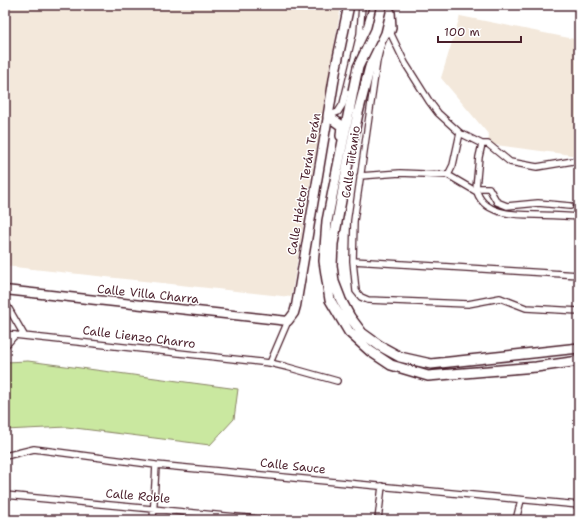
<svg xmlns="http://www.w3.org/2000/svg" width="584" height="525" font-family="'Shantell Sans',sans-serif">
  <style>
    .built { fill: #f3e8db }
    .green { fill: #cae8a0; stroke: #8a8466 }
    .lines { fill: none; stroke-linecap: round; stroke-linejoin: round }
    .street-casing { stroke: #4a1f2b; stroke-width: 8 }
    .secondary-casing { stroke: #4a1f2b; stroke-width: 11 }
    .primary-casing { stroke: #4a1f2b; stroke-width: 12 }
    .street { stroke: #fff; stroke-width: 5.5 }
    .secondary { stroke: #fff; stroke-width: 8 }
    .primary { stroke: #fff; stroke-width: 9 }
    .primary-bridge-casing { stroke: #4a1f2b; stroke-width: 12; stroke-linecap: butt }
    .primary-bridge { stroke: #fff; stroke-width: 9 }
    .labels { text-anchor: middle; stroke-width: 3; stroke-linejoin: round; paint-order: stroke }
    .street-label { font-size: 12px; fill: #4a1f2b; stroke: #fff }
  </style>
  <rect width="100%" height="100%" fill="#fff"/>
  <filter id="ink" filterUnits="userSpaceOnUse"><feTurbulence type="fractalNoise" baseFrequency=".025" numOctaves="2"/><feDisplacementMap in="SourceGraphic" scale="8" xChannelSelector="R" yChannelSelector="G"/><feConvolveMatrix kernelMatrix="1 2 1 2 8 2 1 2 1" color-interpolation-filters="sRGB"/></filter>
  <g filter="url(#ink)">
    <path class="built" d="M5 5 341 6 291 297 5 266Z
      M460 16 579 40V156L488 144 489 135 441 78Z"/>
    <path class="green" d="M28 361 238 389 234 419 210 445 67 427 5 430V362Z"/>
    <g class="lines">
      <defs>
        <path id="street" d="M389 30 405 63 429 101 438 113 460 133 482 144H488L510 162 537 167 579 160
          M390 31C381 38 380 51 377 61L354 221 353 261 356 291 361 297 368 300 468 304 500 298 526 308 579 311
          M328 116 338 112 343 104 360 34 362 5
          M482 144 479 157 476 188C481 215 515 215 535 215 550 215 564 216 579 217
          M448 175 453 165 460 133
          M360 176 400 173 448 175 477 192
          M476 188H489L497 202 507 206 538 203 570 206
          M353 261 579 275
          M5 302 24 335
          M5 334 270 363 287 367 337 381
          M5 345 9 342 15 335
          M270 363 288 321
          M5 456 34 449 156 465 579 505
          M5 495 268 520
          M153 520 156 465
          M378 520 382 486
          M516 520 521 500"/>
        <path id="secondary" d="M5 290 288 321 294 313 296 306 328 116"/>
        <path id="primary" d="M387 5 384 25 374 51 358 113 347 168 333 244 332 265 334 282 341 300 350 317 362 333 380 346 400 357 431 364 579 348
          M390 12 391 28 390 31
          M365 57 363 48 364 41 375 5
          M353 91 327 221 324 261 330 300 349 332 370 351 391 365 428 376 536 367 579 361
          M341 136 342 126 328 116 336 67 349 5"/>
      </defs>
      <use href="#street" class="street-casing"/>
      <use href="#secondary" class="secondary-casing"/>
      <use href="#primary" class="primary-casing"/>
      <use href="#street" class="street"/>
      <use href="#secondary" class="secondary"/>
      <use href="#primary" class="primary"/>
      <defs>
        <path id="primary-bridge" d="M353 91 358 67 376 30 382 5"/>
      </defs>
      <use href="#primary-bridge" class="primary-bridge-casing"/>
      <use href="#primary-bridge" class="primary-bridge"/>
    </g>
  </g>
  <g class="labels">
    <g class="street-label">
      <text transform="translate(351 162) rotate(-82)" y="4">Calle Titanio</text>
      <text transform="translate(304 184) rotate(-80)" y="4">Calle Héctor Terán Terán</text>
      <text transform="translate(148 294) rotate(6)" y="4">Calle Villa Charra</text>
      <text transform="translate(139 337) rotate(7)" y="4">Calle Lienzo Charro</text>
      <text transform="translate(293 466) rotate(6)" y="4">Calle Sauce</text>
      <text transform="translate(138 496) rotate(5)" y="4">Calle Roble</text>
    </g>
  </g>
  <rect width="584" height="525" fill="none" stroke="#fff" stroke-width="20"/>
  <rect x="10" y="10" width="564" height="505" fill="none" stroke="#4a1f2b" stroke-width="1.5" filter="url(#ink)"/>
  <path d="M438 36v6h83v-6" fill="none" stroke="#4a1f2b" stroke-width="2"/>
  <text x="444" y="36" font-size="12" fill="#4a1f2b" stroke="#ffffff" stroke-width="3" paint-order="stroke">100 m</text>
</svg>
